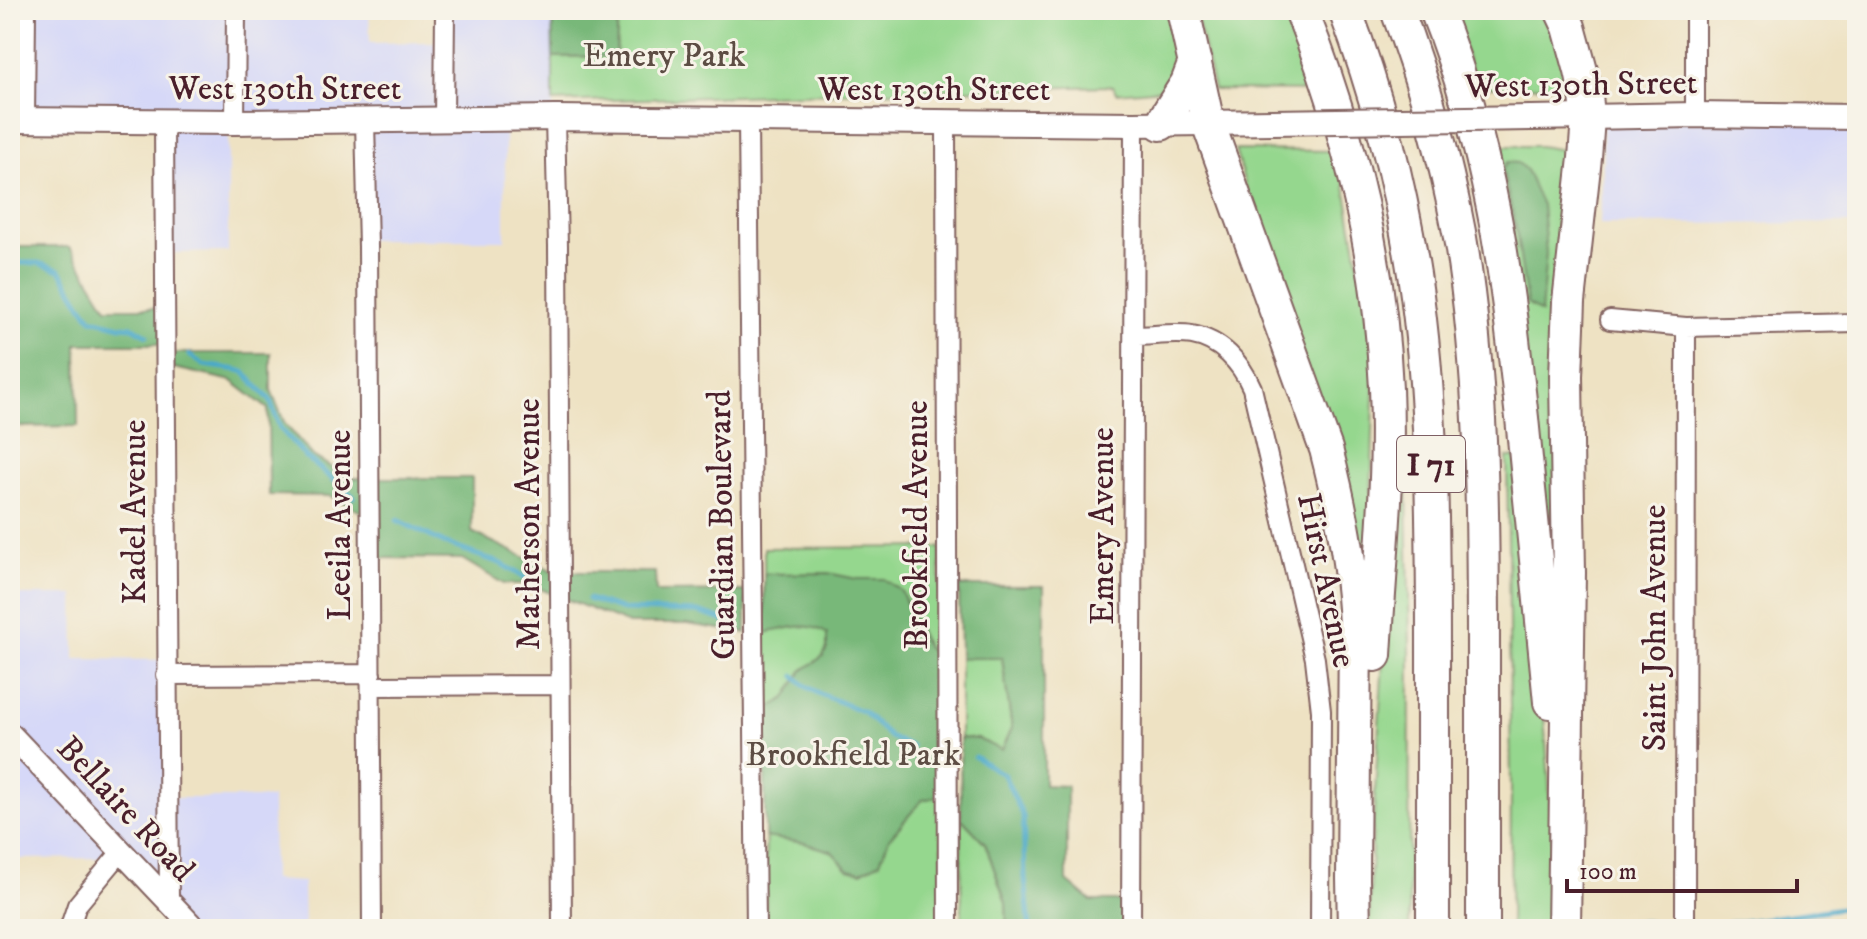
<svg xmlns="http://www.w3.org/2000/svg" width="1867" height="939" font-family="'IM FELL DW Pica',serif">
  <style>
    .built { fill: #d6d8f8 }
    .green { fill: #95d78e; stroke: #707b5c; stroke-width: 2 }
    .forest { fill: #78b879; stroke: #616c52; stroke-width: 2 }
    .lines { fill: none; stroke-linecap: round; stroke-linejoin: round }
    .stream { stroke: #4aa9c9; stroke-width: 5 }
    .minor-casing { stroke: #836360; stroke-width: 22 }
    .tertiary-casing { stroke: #836360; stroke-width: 26 }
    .secondary-casing { stroke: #836360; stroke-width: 28 }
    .motorway-casing { stroke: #836360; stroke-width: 36 }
    .minor { stroke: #fff; stroke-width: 18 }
    .tertiary { stroke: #fff; stroke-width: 22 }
    .secondary { stroke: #fff; stroke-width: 24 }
    .motorway { stroke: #fff; stroke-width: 32 }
    .secondary-bridge-casing { stroke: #836360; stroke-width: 28; stroke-linecap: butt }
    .secondary-bridge { stroke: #fff; stroke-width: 24 }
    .labels { text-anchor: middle; stroke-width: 6; stroke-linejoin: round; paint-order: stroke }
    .shield { fill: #f7f3e8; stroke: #7e5f64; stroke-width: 2 }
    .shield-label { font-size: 32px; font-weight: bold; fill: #4a1f2b }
    .park-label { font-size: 34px; fill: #5d4d44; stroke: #f7f3e8 }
    .street-label { font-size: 34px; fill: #4a1f2b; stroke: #f7f3e8 }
  </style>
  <rect width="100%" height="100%" fill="#f7f3e8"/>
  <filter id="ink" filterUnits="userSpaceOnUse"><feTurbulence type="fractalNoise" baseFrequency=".0125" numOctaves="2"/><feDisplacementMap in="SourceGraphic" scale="16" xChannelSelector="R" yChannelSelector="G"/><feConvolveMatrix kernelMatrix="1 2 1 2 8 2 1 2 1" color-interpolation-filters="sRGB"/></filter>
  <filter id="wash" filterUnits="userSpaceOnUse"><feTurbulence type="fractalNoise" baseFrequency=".006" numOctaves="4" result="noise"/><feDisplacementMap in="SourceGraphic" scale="32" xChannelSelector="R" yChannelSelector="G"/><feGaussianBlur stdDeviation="1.8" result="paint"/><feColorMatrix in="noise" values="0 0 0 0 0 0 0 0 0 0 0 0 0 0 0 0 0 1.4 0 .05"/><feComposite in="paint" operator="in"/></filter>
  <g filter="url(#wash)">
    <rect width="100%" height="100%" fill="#eee2c3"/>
    <path class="built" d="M10 10 369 13 370 43 439 42V16H552L553 113 505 114V240H364L360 128 228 129V252L170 253 168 117H10Z
      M1603 109 1857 110V223L1600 224 1603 169Z
      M10 595H74L75 659 170 660V798H272L273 880 303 882 304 929H186L113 851 108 858 10 859Z"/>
    <path class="green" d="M618 10H1171L1182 54 1179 76 1165 89 1116 93 1113 86 898 91 553 102V57L616 56Z
      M1195 10H1292L1322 91 1214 90Z
      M1451 10H1552L1576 86 1477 87Z
      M1491 146H1540L1575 152 1561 626Z
      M1235 150 1339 151 1375 361 1366 683 1361 577Z
      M1396 437H1406L1410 652 1409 929H1369L1372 844Z
      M1507 457H1517C1534 614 1554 771 1554 929H1510L1511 788Z
      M940 547 943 929H766L764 548Z
      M960 658H1002L1012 729 1002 750 978 739 960 738Z
      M961 818 985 843 1006 903 1007 929H962Z"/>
    <path class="forest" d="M552 10H618L616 56 553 57Z
      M1507 162 1518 163 1526 170 1542 205 1546 253 1541 313 1527 304 1516 229 1502 169Z
      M10 247H70L107 308H161V344H77L78 426 10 427Z
      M169 353H271V390L285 424 313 456 349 478H472V532L555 572H655L656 592 746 591V633L687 624H629L528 584H504L462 559 380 558 379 521 330 496 269 495 268 409 232 381 169 367Z
      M828 573 857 579H884L901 591 927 648 941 659 942 796 922 800 889 839 880 862 861 872 848 869 831 851 804 843 765 837V710L786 698 802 671 823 656 827 648V634C809 620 786 629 765 633L764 574Z
      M959 586H1044V785L1067 786V881L1091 901H1126L1125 929H1007L1006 903 985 843 961 818 960 738 978 739 1002 750 1012 728 1002 658H960Z"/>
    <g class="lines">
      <path class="stream" d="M10 263H38L60 270 82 306 92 319 121 326 133 327 147 335
        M189 355 204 365 238 370 244 372 270 400 280 428 306 457 354 497
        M397 520 444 543 502 564 532 582
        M588 599 623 610 698 612 720 619 733 626
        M795 676 804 685 820 694 864 712 890 737 911 746
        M975 757 1004 775 1023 816 1025 879 1030 929
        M1594 924 1645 922 1671 927
        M1717 925 1842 908"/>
    </g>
  </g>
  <g filter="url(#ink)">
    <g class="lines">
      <defs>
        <path id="minor" d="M1695 115V10
          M555 118 558 246 562 929
          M25 120 26 10
          M444 120 445 10
          M365 121 368 247 372 929
          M748 121 756 929
          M946 121 948 929
          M164 122 169 902
          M235 122 236 10
          M1610 320 1686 327 1857 323
          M1134 336C1152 336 1175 332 1192 335 1221 340 1241 363 1252 388L1315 659 1321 711 1320 929
          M166 675 371 674
          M372 686 560 685
          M69 929 77 905 121 852
          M1131 929 1134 124
          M1685 929 1686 327"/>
        <path id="tertiary" d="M10 734 195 929"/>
        <path id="secondary" d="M1531 118 1695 115 1857 117
          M10 120 235 122 555 118 1134 124 1273 122"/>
        <path id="motorway" d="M1183 10 1208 123 1326 449C1341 507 1352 564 1355 624L1353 879 1354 929
          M1301 10C1349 130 1380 259 1386 388 1390 477 1380 567 1375 655
          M1345 10C1377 94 1400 184 1414 274 1433 400 1433 528 1433 656 1433 747 1433 838 1433 929
          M1397 10C1424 82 1445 157 1459 232 1483 369 1483 511 1483 650 1483 743 1483 836 1483 929
          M1436 10C1461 74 1480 141 1493 208 1507 278 1514 348 1522 418 1532 513 1541 608 1550 702
          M1561 10 1569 27 1581 71 1586 94 1588 118 1585 158 1569 302 1566 376 1569 573 1564 929
          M1161 124 1187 83 1195 62"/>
      </defs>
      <use href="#minor" class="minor-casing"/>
      <use href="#tertiary" class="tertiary-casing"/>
      <use href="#secondary" class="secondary-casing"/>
      <use href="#motorway" class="motorway-casing"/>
      <use href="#minor" class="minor"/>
      <use href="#tertiary" class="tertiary"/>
      <use href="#secondary" class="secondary"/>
      <use href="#motorway" class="motorway"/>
      <defs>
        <path id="secondary-bridge" d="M1273 122 1531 118"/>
      </defs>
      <use href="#secondary-bridge" class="secondary-bridge-casing"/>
      <use href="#secondary-bridge" class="secondary-bridge"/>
    </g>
  </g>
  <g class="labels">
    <rect class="shield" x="1397" y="436" width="68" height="56" rx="6"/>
    <g class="shield-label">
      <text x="1431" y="475">I 71</text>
    </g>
    <g class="park-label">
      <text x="664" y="66">Emery Park</text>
      <text x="853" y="765">Brookfield Park</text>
    </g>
    <g class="street-label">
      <text transform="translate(1581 83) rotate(-1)" y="12">West 130th Street</text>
      <text x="285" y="99">West 130th Street</text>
      <text x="934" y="100">West 130th Street</text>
      <text transform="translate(133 512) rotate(-90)" y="12">Kadel Avenue</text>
      <text transform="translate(527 524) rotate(-90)" y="12">Matherson Avenue</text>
      <text transform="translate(338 525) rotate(-90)" y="12">Leeila Avenue</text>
      <text transform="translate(720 525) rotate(-91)" y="12">Guardian Boulevard</text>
      <text transform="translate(915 525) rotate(-90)" y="12">Brookfield Avenue</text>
      <text transform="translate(1101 526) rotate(-90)" y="12">Emery Avenue</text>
      <text transform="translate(1328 580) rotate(78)" y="12">Hirst Avenue</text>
      <text transform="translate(1653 628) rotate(-90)" y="12">Saint John Avenue</text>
      <text transform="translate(127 808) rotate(47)" y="12">Bellaire Road</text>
    </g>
  </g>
  <rect width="1867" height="939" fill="none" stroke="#f7f3e8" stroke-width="40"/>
  <path d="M1567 879v12h230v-12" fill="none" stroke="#4a1f2b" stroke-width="4"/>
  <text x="1579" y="879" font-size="24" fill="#4a1f2b" stroke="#f7f3e8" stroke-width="6" paint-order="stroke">100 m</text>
</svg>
